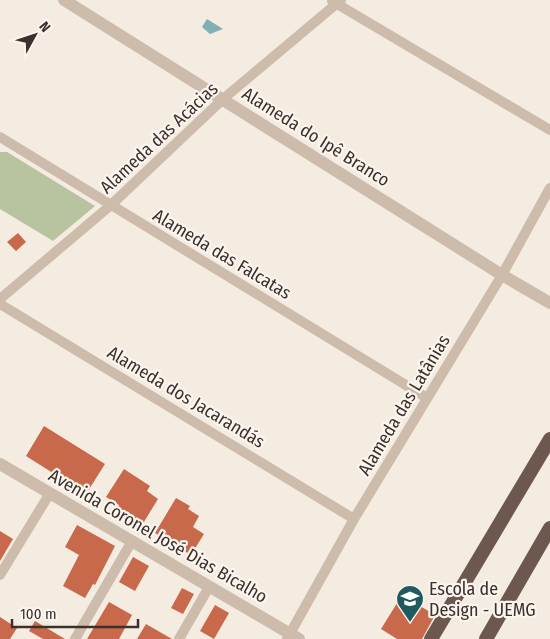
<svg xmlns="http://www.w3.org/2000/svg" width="550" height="639" font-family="'Fira Sans Condensed',sans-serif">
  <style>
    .green { fill: #b8c4a0 }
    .water { fill: #7fb0b2 }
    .building { fill: #c8694b }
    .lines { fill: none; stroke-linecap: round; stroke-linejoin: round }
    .minor { stroke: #cdbbac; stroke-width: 10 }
    .tertiary { stroke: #cdbbac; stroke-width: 12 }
    .trunk { stroke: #6c584f; stroke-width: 14 }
    .labels { text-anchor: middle; stroke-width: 4.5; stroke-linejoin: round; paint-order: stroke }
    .street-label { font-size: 18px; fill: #3b302b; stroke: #fbf5ee }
    .poi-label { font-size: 18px; fill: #3b302b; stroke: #fbf5ee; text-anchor: start }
  </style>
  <rect width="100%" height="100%" fill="#f4ebe1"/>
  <path class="green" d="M0 152H7L95 206 53 241 0 209Z"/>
  <path class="water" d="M207 19 223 29 210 34 202 27Z"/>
  <path class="building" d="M18 233 26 242 16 251 7 242Z
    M44 426 105 464 86 494 26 456Z
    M124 469 150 486 147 491 158 499 142 525 116 510 119 505 106 497Z
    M176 498 190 506 188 509 199 516 193 527 204 534 191 555 155 533Z
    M77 525 115 546 95 585 93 584 85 598 63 586 79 555 65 547Z
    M0 531 13 539 0 561Z
    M133 557 149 566 135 591 119 582Z
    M182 588 194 594 183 614 171 608Z
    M402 595 435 615 422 639H397L381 629Z
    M109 602 132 615 119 639H87Z
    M215 605 229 613 214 639 200 631Z
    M0 617 17 628 10 639H0Z
    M35 621 65 639H43L29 631Z
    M146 624 172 639H137Z"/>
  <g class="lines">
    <path class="minor" d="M332 1 550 130
      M0 137 427 398
      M0 299 111 205 223 99 341 0
      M0 304 354 519
      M0 575 50 493
      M75 639 132 541
      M179 639 209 587
      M287 639 354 519 502 275 550 188"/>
    <path class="tertiary" d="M64 0 502 275 550 303
      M0 464 299 639"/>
    <path class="trunk" d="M431 639 550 439
      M486 639 550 528"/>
  </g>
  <defs>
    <symbol id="university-pin" viewBox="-11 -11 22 30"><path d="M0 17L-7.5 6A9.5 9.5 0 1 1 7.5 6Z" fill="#1f5a5e" stroke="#fbf5ee"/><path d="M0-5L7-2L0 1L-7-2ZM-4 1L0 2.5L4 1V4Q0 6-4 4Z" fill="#fff"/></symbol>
  </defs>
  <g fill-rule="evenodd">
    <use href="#university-pin" x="394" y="583" width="32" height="43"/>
  </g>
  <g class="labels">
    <g class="street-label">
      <text transform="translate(316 137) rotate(32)" y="6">Alameda do Ipê Branco</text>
      <text transform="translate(159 138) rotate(-43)" y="6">Alameda das Acácias</text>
      <text transform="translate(222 254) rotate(31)" y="6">Alameda das Falcatas</text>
      <text transform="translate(186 397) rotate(31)" y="6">Alameda dos Jacarandás</text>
      <text transform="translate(404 405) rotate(-59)" y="6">Alameda das Latânias</text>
      <text transform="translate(158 536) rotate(30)" y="6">Avenida Coronel José Dias Bicalho</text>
    </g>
    <g class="poi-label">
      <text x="429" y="595">Escola de<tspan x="429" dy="21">Design - UEMG</tspan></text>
    </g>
  </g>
  <g transform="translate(35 35) rotate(50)" stroke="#fbf5ee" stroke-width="4" paint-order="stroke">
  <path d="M0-4L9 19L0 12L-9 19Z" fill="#3b302b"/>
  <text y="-8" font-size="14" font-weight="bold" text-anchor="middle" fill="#3b302b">N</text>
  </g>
  <path d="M12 619v8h126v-8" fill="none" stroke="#3b302b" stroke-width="2.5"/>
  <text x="20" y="619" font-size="15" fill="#3b302b" stroke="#fbf5ee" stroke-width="4" paint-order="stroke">100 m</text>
</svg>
